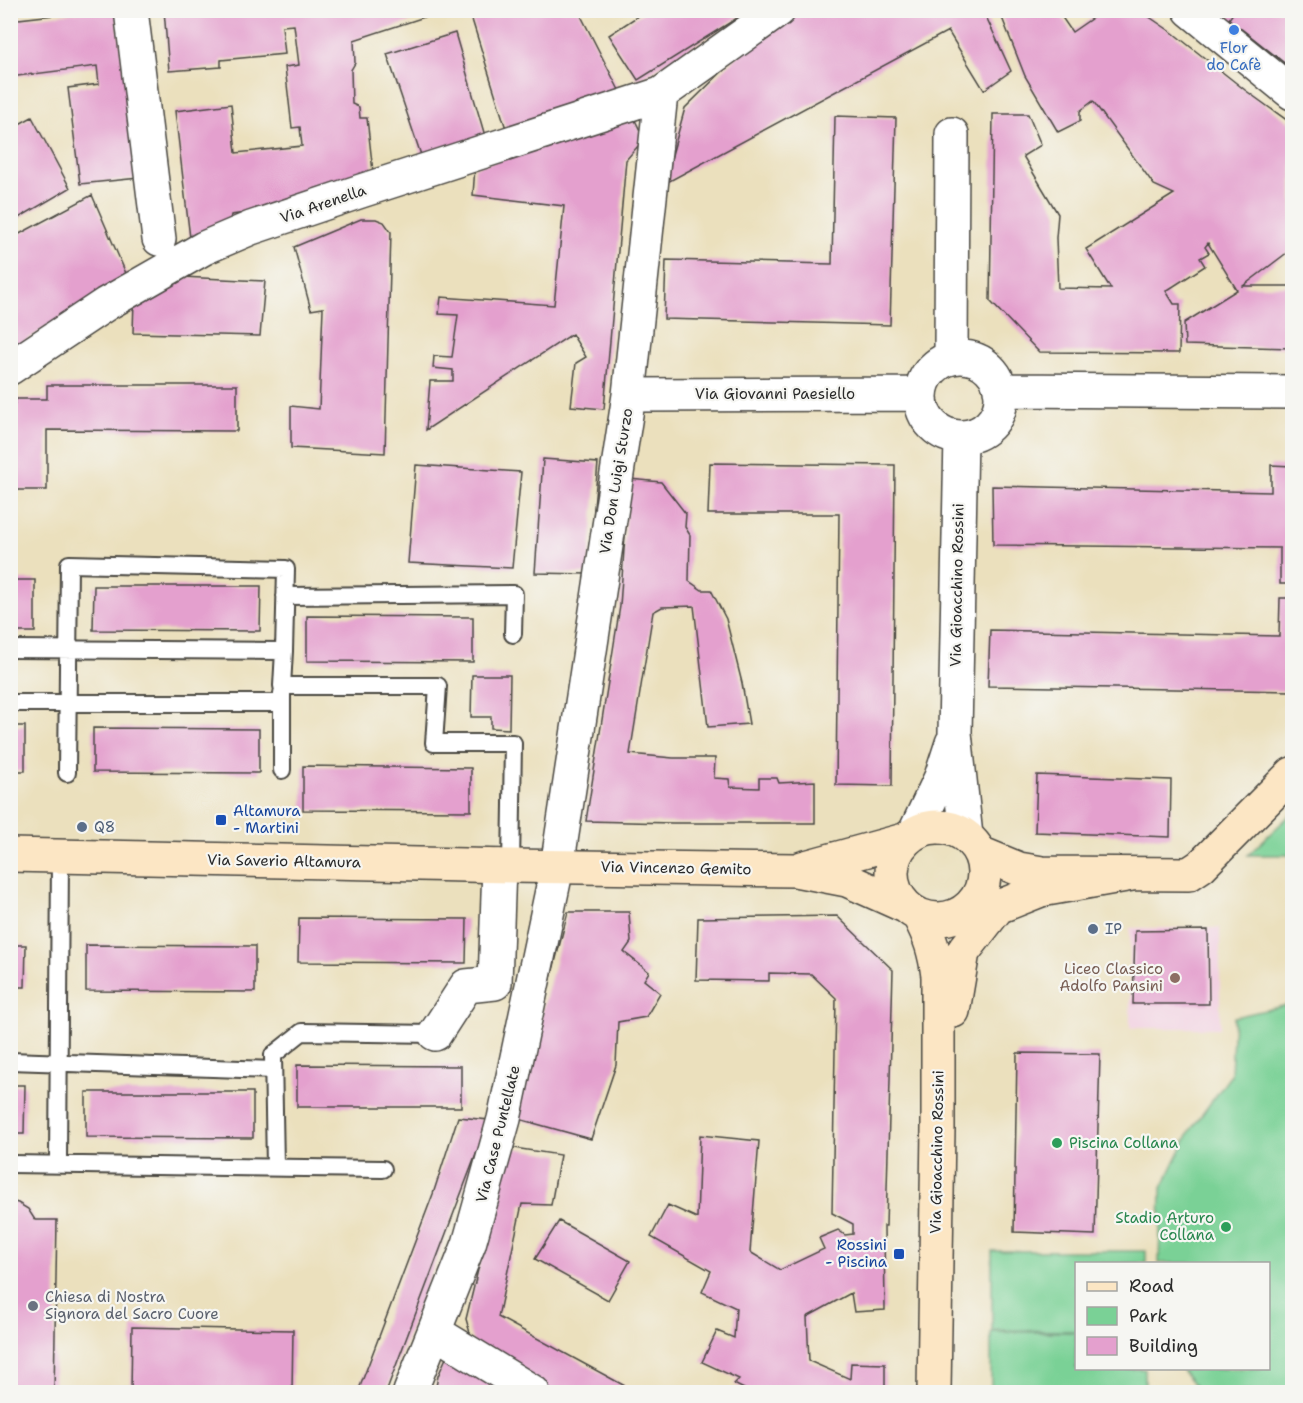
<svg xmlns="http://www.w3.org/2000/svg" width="1303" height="1403" font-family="'Shantell Sans',sans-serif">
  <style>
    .built { fill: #f2cfe1 }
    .green { fill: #7ad196; stroke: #527e60; stroke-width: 1.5 }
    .building { fill: #e4a0ce }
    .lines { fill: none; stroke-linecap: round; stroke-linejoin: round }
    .service-casing { stroke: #484641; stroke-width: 20 }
    .minor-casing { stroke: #484641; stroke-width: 36 }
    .secondary-casing { stroke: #484641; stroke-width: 36 }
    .service { stroke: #fff; stroke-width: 16 }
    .minor { stroke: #fff; stroke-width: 33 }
    .secondary { stroke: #fce6c4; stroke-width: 33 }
    .shop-dot { fill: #3f7fe0; stroke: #f6f6f2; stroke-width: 2 }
    .transit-dot { fill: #1a4fb4; stroke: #f6f6f2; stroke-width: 2 }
    .service-dot { fill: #5c6f8a; stroke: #f6f6f2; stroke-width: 2 }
    .education-dot { fill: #8d6e63; stroke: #f6f6f2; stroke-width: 2 }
    .leisure-dot { fill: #2e9e5b; stroke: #f6f6f2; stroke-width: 2 }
    .worship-dot { fill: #6b7280; stroke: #f6f6f2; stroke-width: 2 }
    .labels { text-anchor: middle; stroke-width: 4.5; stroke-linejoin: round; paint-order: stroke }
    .shop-label { font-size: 15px; fill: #366cbe; stroke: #f6f6f2 }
    .street-label { font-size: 15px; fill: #2b2b2b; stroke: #f6f6f2 }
    .transit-label { font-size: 15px; fill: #164399; stroke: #f6f6f2; text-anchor: start }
    .service-label { font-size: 15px; fill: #4e5e75; stroke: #f6f6f2; text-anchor: start }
    .education-label { font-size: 15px; fill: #785e54; stroke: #f6f6f2; text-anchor: end }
    .leisure-label { font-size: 15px; fill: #27864d; stroke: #f6f6f2; text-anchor: start }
    .worship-label { font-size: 15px; fill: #5b616d; stroke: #f6f6f2; text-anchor: start }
  </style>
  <rect width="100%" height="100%" fill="#f6f6f2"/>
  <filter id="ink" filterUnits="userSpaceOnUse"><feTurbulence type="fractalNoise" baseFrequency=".0167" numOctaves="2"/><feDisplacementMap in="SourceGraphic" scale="12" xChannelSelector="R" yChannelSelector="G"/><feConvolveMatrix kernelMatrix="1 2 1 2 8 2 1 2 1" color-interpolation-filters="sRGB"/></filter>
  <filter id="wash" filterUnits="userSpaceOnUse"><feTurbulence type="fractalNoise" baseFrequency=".008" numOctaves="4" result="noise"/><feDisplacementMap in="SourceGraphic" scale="24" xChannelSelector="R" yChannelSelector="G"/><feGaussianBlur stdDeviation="1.35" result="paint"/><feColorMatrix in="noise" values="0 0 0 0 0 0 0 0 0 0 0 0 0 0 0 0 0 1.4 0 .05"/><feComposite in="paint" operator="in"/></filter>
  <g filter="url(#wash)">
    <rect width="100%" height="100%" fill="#ebe0bd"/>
    <path class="built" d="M1130 928H1220V1028H1130Z"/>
    <path class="green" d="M1292 813V855H1248Z
      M1292 1004V1392H1200L1181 1369 1268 1368V1264L1159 1263 1161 1190 1190 1131 1231 1075 1234 1017Z
      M992 1251H1146V1263L1076 1264V1331L992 1330Z
      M991 1332H1076V1368L1145 1369V1392H991Z"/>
    <g id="blocks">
      <path class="building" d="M98 10H116L139 178 80 184 68 88 99 84 97 66 10 77V20Z
        M164 10H443V11L354 40 355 63 351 70 352 104 359 107 360 118H367L373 172 276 209 231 215 228 230 190 238 175 111 231 104 236 153 302 146 300 127 292 128 285 67 299 65 294 25 282 26 285 54 221 60V67L169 71Z
        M469 10H578L621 94 507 132Z
        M647 10H750L638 80 609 35Z
        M801 10H983L1011 71 984 90 948 31 664 184 685 108 740 54Z
        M999 10H1057L1072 32 1104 10H1139L1173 33 1245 90 1292 124V249L1243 286H1292V348L1185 345 1184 323 1237 290 1208 243 1205 247 1209 253 1200 258 1205 266 1166 291 1174 304H1180L1179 353 1039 352 990 301 993 114H1028L1041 145 1023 156 1058 214 1056 238 1058 288 1111 289 1086 249 1174 194 1154 185 1093 101 1080 111V121L1058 132 1025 76Z
        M1235 10H1292V69L1229 19Z
        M455 33 485 136 422 158 387 54Z
        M835 116 896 118 890 325 664 319 666 260 832 264Z
        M32 117 70 188 10 223V129Z
        M634 118 644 139 626 160 604 409 571 406 576 363 586 357 572 334 426 430 430 381H453V370L433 368 434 356 452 357 458 315 439 314 441 297 554 305 564 206 473 195 475 167Z
        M92 195 128 278 10 350V239Z
        M361 219H376L384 222 391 232 385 453 291 448V406L319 409 323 308 311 310 294 247Z
        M182 277 265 281 260 336 133 333 134 300Z
        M47 385H237V431L47 430V490H10V403H15L16 399H47Z
        M543 459 598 463 588 574 535 573Z
        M710 463 895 465 892 786 836 785 839 514H708Z
        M416 465 521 472 512 568 408 563Z
        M1271 465 1292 466V584H1280V548L993 545 992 486 1271 492Z
        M629 479 661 482 686 514 685 527 690 535 689 581 702 590H711L726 619 742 683 749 724 708 727 694 606 662 607 653 612 630 754 673 758H715L714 778 729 779 730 787 759 788V778H777L779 783 815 781V823H673L586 821 620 606Z
        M10 580H35V632H10Z
        M94 586H261L260 631 93 630Z
        M1280 598H1292V691L988 686 990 630 1279 636Z
        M307 616 473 617V662L307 661Z
        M472 675H510L509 729 491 728V717H471Z
        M10 726H25V771H10Z
        M93 728 259 729V773L93 772Z
        M303 766 471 768V811L303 810Z
        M1037 775 1171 780 1170 837 1035 832Z
        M568 912H629L631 942 624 952 649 972 644 980 660 993 646 1017 618 1022 616 1065 591 1139 515 1118Z
        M837 916 893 970 886 1226H884L885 1310 854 1312 851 1293 807 1317 809 1361 850 1379 851 1363 885 1364V1392H750L734 1384 739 1379 702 1362 717 1331 734 1338 736 1308 702 1292 711 1271 651 1237 668 1205 697 1218 700 1135 759 1141 750 1252 780 1270 824 1249 819 1238 838 1230 845 1235 853 1234V1224L832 1213 836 998 811 974 769 973V981L696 980 698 918Z
        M299 918 467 919 466 963 298 962Z
        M1208 930 1209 1004H1133L1135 931Z
        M10 945H26L25 987H10Z
        M86 945 255 946V992L86 991Z
        M1017 1053 1100 1054 1095 1235 1014 1232Z
        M297 1065 461 1066V1107H297Z
        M10 1085H25L24 1134H10Z
        M86 1092H253V1138L86 1137Z
        M458 1117 489 1120 386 1392H358L433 1194Z
        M508 1147 560 1155 551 1205 522 1204 498 1317 636 1392H544L474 1347 466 1319Z
        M10 1201 18 1203 28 1209 35 1220H57L54 1392H10Z
        M559 1221 630 1261 608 1300 535 1259Z
        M132 1327 293 1330 292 1392H131Z
        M449 1351 517 1392H435L438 1376Z"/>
    </g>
  </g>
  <g filter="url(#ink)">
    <use href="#blocks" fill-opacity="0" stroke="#484641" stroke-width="1.5"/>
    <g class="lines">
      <defs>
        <path id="service" d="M285 596 514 594 513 634
          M10 649 284 651 282 686H438L434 743H513L511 866
          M282 693V770
          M10 703H282
          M67 773 69 564 286 569 284 651
          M10 1061 273 1070
          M10 1164 383 1169
          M58 1164 60 856
          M275 1167 273 1055 302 1032 435 1034"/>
        <path id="minor" d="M131 10 159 239
          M1190 10 1292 93
          M921 397a40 40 0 1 1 80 0a40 40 0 1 1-80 0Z
          M951 358 952 134
          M10 368 106 304 204 248 251 228 361 191 661 94 779 10
          M1000 390 1292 392
          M629 395 921 394
          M961 437 955 733 966 836
          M916 830 941 777 952 743
          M435 1034 466 986 495 983 499 866
          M435 1332 533 1392
          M410 1392 469 1244 504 1119 557 867 629 395 661 94"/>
        <path id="secondary" d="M892 873a46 46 0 1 1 92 0a46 46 0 1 1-92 0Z
          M980 853 1019 869 1042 873 1189 874 1201 866 1292 774
          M10 855 511 866 795 870 847 880 905 906
          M802 868 904 840
          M919 916C930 937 935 952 938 976V1128L934 1392
          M953 1011 963 952 998 907 1041 890 1132 874"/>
      </defs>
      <use href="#service" class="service-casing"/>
      <use href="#minor" class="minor-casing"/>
      <use href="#secondary" class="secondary-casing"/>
      <use href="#service" class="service"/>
      <use href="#minor" class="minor"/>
      <use href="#secondary" class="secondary"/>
    </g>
  </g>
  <circle class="shop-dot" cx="1234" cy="30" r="6"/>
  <g class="transit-dot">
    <rect x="215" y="814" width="12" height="12" rx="3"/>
    <rect x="893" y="1248" width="12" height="12" rx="3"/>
  </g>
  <g class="service-dot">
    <circle cx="82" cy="827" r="6"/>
    <circle cx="1093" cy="929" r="6"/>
  </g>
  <circle class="education-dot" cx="1175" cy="978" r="6"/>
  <g class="leisure-dot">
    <circle cx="1057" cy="1143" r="6"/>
    <circle cx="1226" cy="1227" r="6"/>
  </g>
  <circle class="worship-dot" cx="33" cy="1306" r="6"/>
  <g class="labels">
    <g class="shop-label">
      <text x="1234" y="53">Flor<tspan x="1234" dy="17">do Cafè</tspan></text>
    </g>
    <g class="street-label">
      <text transform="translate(323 204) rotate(-19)" y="5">Via Arenella</text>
      <text x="775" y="399">Via Giovanni Paesiello</text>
      <text transform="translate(616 481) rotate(-81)" y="5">Via Don Luigi Sturzo</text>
      <text transform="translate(957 585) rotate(-89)" y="5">Via Gioacchino Rossini</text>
      <text transform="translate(284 861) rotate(1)" y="5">Via Saverio Altamura</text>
      <text transform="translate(676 868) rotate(1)" y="5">Via Vincenzo Gemito</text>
      <text transform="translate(498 1134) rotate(-76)" y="5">Via Case Puntellate</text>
      <text transform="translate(937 1152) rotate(-89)" y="5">Via Gioacchino Rossini</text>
    </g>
    <g class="transit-label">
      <text x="233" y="816">Altamura<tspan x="233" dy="17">- Martini</tspan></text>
      <text x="887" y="1250" text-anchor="end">Rossini<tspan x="887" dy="17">- Piscina</tspan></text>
    </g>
    <g class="service-label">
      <text x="94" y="832">Q8</text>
      <text x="1105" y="934">IP</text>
    </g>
    <g class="education-label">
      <text x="1163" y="974">Liceo Classico<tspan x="1163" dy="17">Adolfo Pansini</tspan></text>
    </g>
    <g class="leisure-label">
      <text x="1069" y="1148">Piscina Collana</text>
      <text x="1214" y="1223" text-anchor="end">Stadio Arturo<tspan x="1214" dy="17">Collana</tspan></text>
    </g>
    <g class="worship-label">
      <text x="45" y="1302">Chiesa di Nostra<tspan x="45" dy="17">Signora del Sacro Cuore</tspan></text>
    </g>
  </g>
  <rect width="1303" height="1403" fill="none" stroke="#f6f6f2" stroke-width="36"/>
  <rect x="1075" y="1262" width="195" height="108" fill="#f6f6f2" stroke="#a5a5a2" stroke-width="1.5"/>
  <rect x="1087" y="1282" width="30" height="9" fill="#fce6c4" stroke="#a5a5a2" stroke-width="1.5"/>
  <text x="1129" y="1292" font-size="18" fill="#2b2b2b">Road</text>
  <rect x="1087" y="1307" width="30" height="18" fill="#7ad196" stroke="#a5a5a2" stroke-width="1.5"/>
  <text x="1129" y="1322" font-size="18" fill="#2b2b2b">Park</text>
  <rect x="1087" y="1337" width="30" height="18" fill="#e4a0ce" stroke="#a5a5a2" stroke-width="1.5"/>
  <text x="1129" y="1352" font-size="18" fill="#2b2b2b">Building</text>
</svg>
